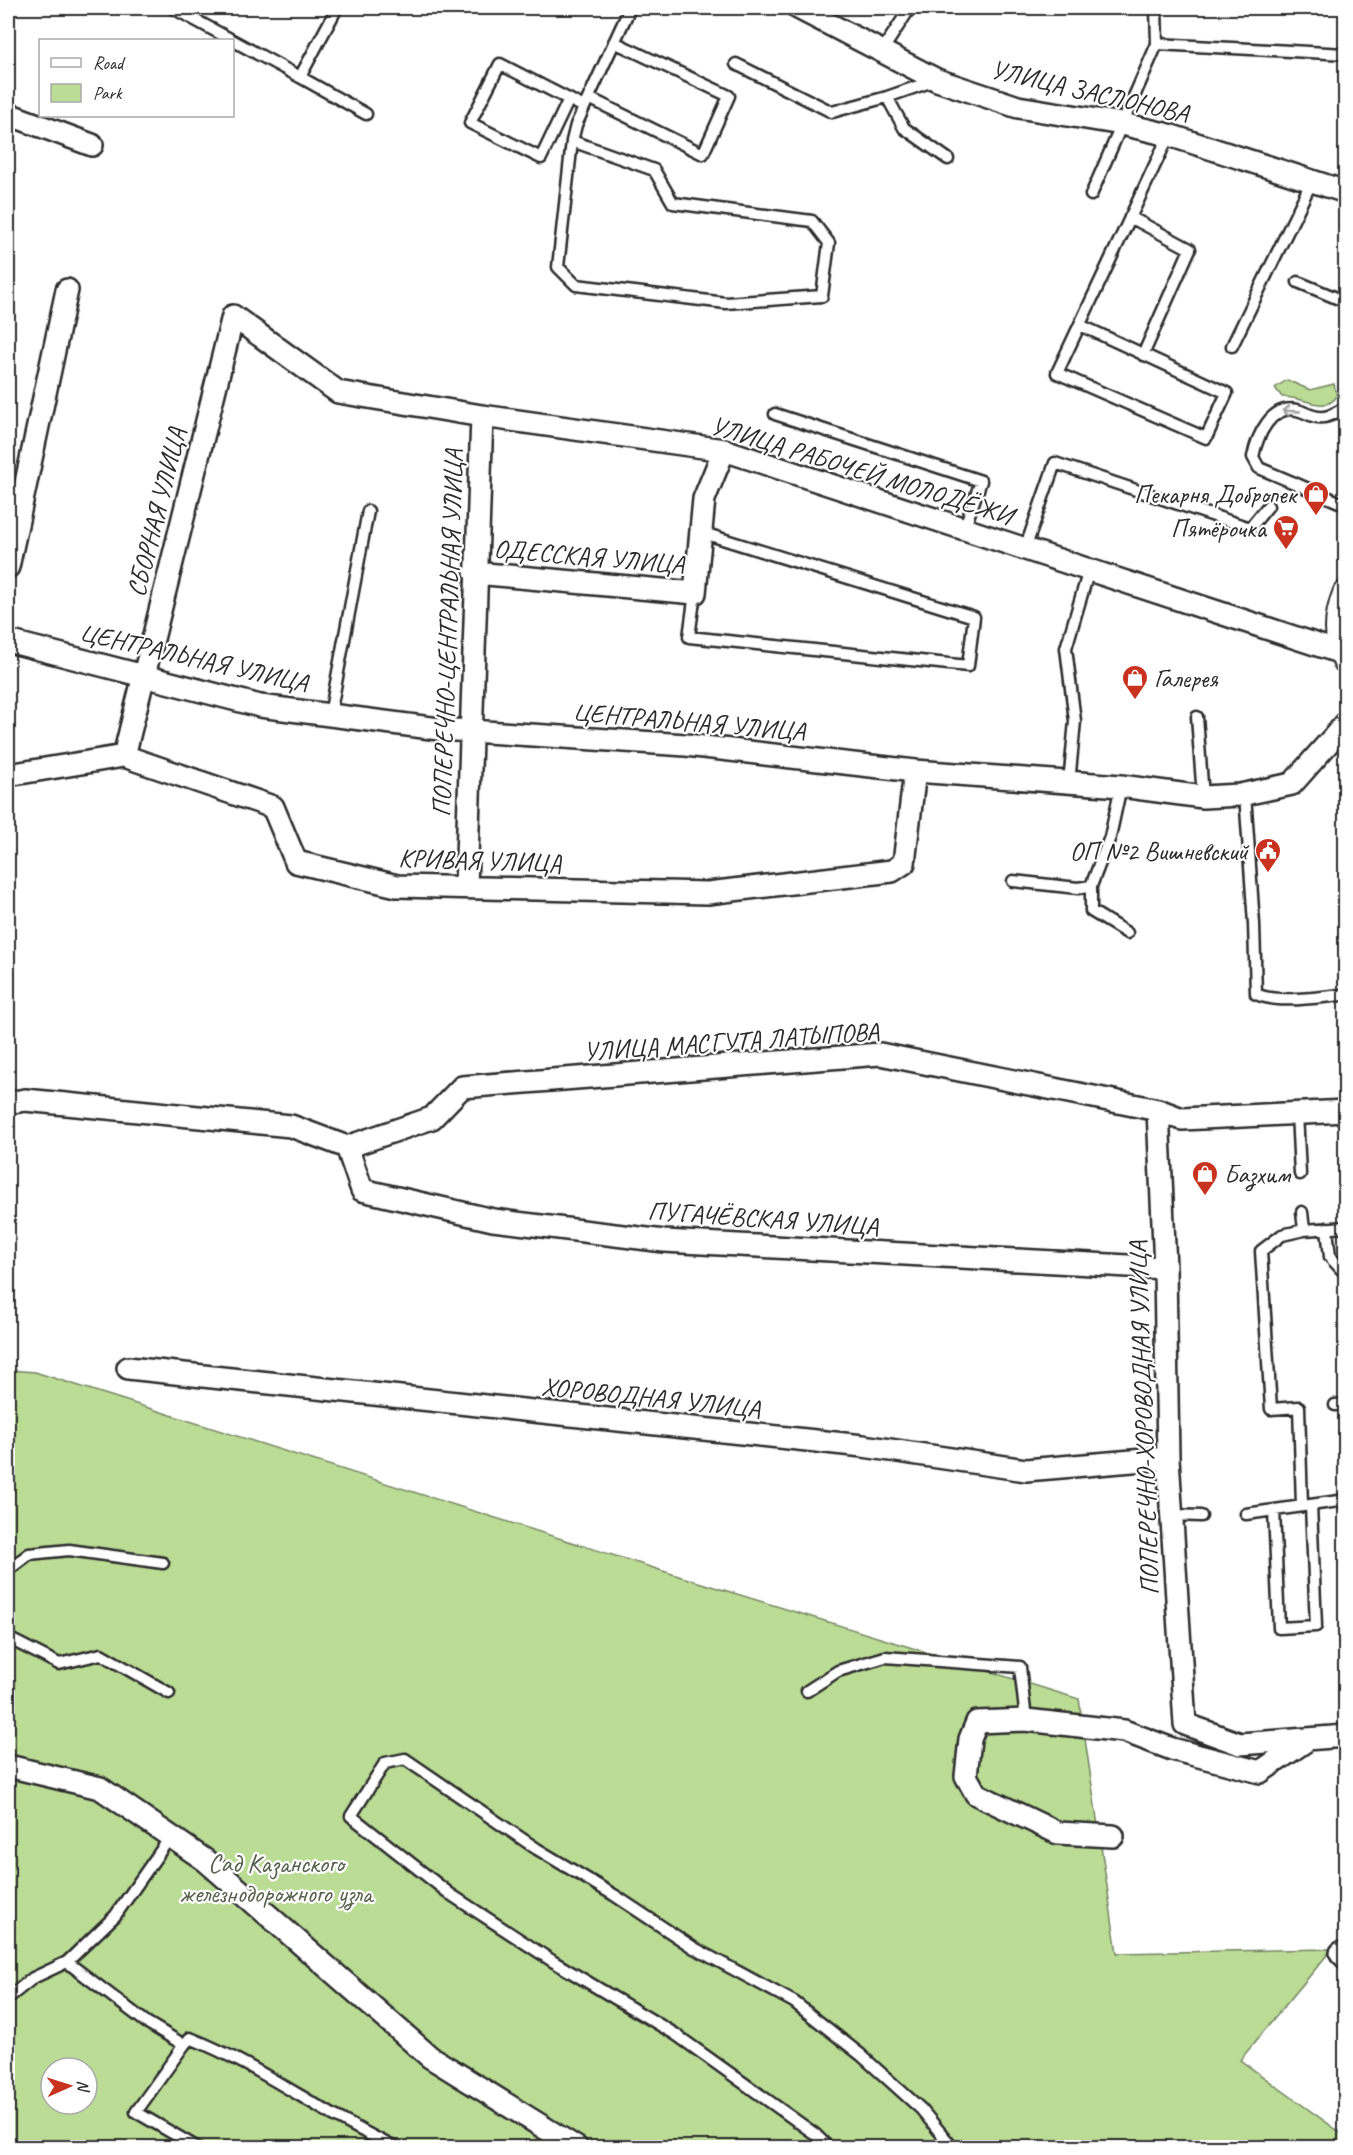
<svg xmlns="http://www.w3.org/2000/svg" width="1353" height="2155" font-family="Caveat,sans-serif">
  <style>
    .green { fill: #bbdc95; stroke: #738460; stroke-width: 1.5; fill-rule: evenodd }
    .lines { fill: none; stroke-linecap: round; stroke-linejoin: round }
    .service-casing { stroke: #2b2b2b; stroke-width: 15 }
    .minor-casing { stroke: #2b2b2b; stroke-width: 26 }
    .tertiary-casing { stroke: #2b2b2b; stroke-width: 30 }
    .service { stroke: #fff; stroke-width: 10 }
    .minor { stroke: #fff; stroke-width: 21 }
    .tertiary { stroke: #fff; stroke-width: 26 }
    .oneway { stroke: #a0a0a0 }
    .labels { text-anchor: middle; stroke-width: 4.5; stroke-linejoin: round; paint-order: stroke }
    .street-label { font-size: 26px; fill: #2b2b2b; stroke: #fff }
    .poi-label { font-size: 26px; fill: #2b2b2b; stroke: #fff; text-anchor: end }
    .park-label { font-size: 26px; fill: #56604b; stroke: #fff }
  </style>
  <rect width="100%" height="100%" fill="#fff"/>
  <filter id="ink" filterUnits="userSpaceOnUse"><feTurbulence type="fractalNoise" baseFrequency=".0167" numOctaves="2"/><feDisplacementMap in="SourceGraphic" scale="12" xChannelSelector="R" yChannelSelector="G"/><feConvolveMatrix kernelMatrix="1 2 1 2 8 2 1 2 1" color-interpolation-filters="sRGB"/></filter>
  <g filter="url(#ink)">
    <path class="green" d="M1287 380 1310 390 1334 384 1337 396C1325 415 1300 395 1282 397L1275 388Z
      M8 1370 35 1372 685 1578 1079 1699 1117 1953 1332 1949 1240 2060 1345 2136V2147H8ZM51 2068H87V2104H51Z"/>
    <g class="lines">
      <defs>
        <path id="service" d="M173 8 300 77 337 8
          M1157 44 1346 54
          M882 51 910 8
          M736 64 832 112 887 97
          M300 77 366 114
          M936 80 887 97 904 128 948 159
          M589 98 703 154 729 96 614 42
          M569 99 541 158 470 123 500 64 584 107
          M572 141 558 267 576 285 726 303 822 296 829 243 812 221 673 203 654 170 572 141 576 125 630 8
          M1091 195 1157 44 1156 8
          M1130 217 1190 249 1143 355
          M1298 282 1346 302
          M1080 325 1227 393 1206 438 1057 373 1169 135
          M1232 346 1312 181
          M1346 407C1339 411 1332 416 1324 417 1314 419 1306 412 1297 410 1271 404 1257 436 1253 457L1259 468 1346 505
          M775 414 981 481 964 529
          M1025 549 1055 463 1250 528 1268 506
          M695 593 689 637 968 666 974 617 700 532
          M330 715 368 511
          M1197 717 1203 797
          M1069 783 1075 721 1066 648 1089 570
          M1121 786 1110 837 1091 886V911L1127 933
          M1245 794 1254 924 1256 994C1278 1004 1318 997 1342 995L1346 992
          M1013 881 1078 888 1091 886
          M1297 1113 1300 1174
          M1302 1212 1304 1230
          M1327 1228 1330 1257 1343 1271H1346
          M1335 1405 1346 1404
          M1302 1506 1299 1407 1271 1409 1261 1251 1282 1235 1304 1230 1346 1227
          M1274 1510 1279 1628 1316 1626 1311 1505
          M1246 1514 1346 1500
          M1171 1515 1201 1516
          M8 1570 29 1554 69 1550 163 1563
          M8 1638 59 1664 101 1654 169 1693
          M807 1691 838 1671 885 1657 1020 1667 1026 1720
          M67 1962 146 2022 184 2045 136 2112 198 2148
          M8 1998 33 1978 67 1962 115 1916 171 1836
          M184 2045 190 2038C241 2058 286 2088 333 2115 353 2126 374 2137 395 2148
          M829 2148 815 2134 675 2034 554 1962 450 1894 351 1816 385 1763 405 1759 537 1849 614 1895 694 1948 794 2002 861 2055 921 2109 953 2148"/>
        <path id="minor" d="M798 8 937 80 1018 107 1122 124 1169 135 1346 192
          M8 114 92 145
          M8 567 67 290
          M475 573 695 593 704 499 724 450
          M8 641 260 706 439 729 686 745 915 771 1121 786 1203 797 1240 795 1292 784 1346 723
          M124 756 233 316 338 392 482 416 724 450 1342 653
          M8 775 124 756 273 807 296 862 397 886 708 893 892 871 904 863 915 771
          M466 887 482 416
          M8 1103 25 1100 291 1126 347 1147
          M1158 1110 1165 1268 1168 1458 1185 1724 1240 1744 1346 1736
          M347 1147 432 1118 462 1087 880 1054 1158 1110 1182 1119 1346 1111
          M347 1147 362 1190 493 1220 664 1241 1165 1268
          M128 1368 863 1446 1026 1470 1168 1458
          M8 1766 100 1788 205 1860 430 2057 577 2148
          M1113 1836 1058 1833 976 1794 966 1776 970 1739 977 1722 1026 1720 1124 1731 1172 1749 1260 1772 1307 1740
          M1341 1953 1346 1958"/>
        <path id="tertiary" d="M1346 594C1337 617 1336 638 1346 660"/>
      </defs>
      <use href="#service" class="service-casing"/>
      <use href="#minor" class="minor-casing"/>
      <use href="#tertiary" class="tertiary-casing"/>
      <use href="#service" class="service"/>
      <use href="#minor" class="minor"/>
      <use href="#tertiary" class="tertiary"/>
    </g>
    <defs><path id="oneway-shaft" d="M-6 0H5M1.5-3L5.5 0L1.5 3" fill="none" stroke-width="1.6" stroke-linecap="round" stroke-linejoin="round" transform="scale(1.5)"/></defs>
    <use class="oneway" href="#oneway-shaft" transform="translate(1291 411) rotate(-177)"/>
  </g>
  <defs>
    <symbol id="shop-pin" viewBox="-11 -11 22 30"><path d="M0 17L-7.5 6A9.5 9.5 0 1 1 7.5 6Z" fill="#c8321e" stroke="#fff"/><path d="M-5-2.5h2.3a2.7 3.5 0 0 1 5.4 0H5L5.5 6h-11ZM-1.5-2.5h3a1.5 2.3 0 0 0-3 0Z" fill="#fff"/></symbol>
    <symbol id="supermarket-pin" viewBox="-11 -11 22 30"><path d="M0 17L-7.5 6A9.5 9.5 0 1 1 7.5 6Z" fill="#c8321e" stroke="#fff"/><path d="M-6-5.5h2.5l.6 2H6L4.5 2H-2.5L-4.4-4H-6ZM-1.5 3.2a1.3 1.3 0 1 0 .1 0ZM3 3.2a1.3 1.3 0 1 0 .1 0Z" fill="#fff"/></symbol>
    <symbol id="civic-pin" viewBox="-11 -11 22 30"><path d="M0 17L-7.5 6A9.5 9.5 0 1 1 7.5 6Z" fill="#c8321e" stroke="#fff"/><path d="M-.6-6.5H3V-4.5H.6V-3L4-1V1h2V6H-6V1h2V-1L-.6-3ZM-1.2 2.5V6h2.4V2.5Z" fill="#fff"/></symbol>
  </defs>
  <g fill-rule="evenodd">
    <use href="#shop-pin" x="1301" y="479" width="30" height="40"/>
    <use href="#supermarket-pin" x="1271" y="513" width="30" height="40"/>
    <use href="#shop-pin" x="1120" y="663" width="30" height="40"/>
    <use href="#civic-pin" x="1253" y="836" width="30" height="40"/>
    <use href="#shop-pin" x="1190" y="1159" width="30" height="40"/>
  </g>
  <g class="labels">
    <g class="street-label">
      <text transform="translate(1090 91) rotate(13)" y="9">УЛИЦА ЗАСЛОНОВА</text>
      <text transform="translate(862 470) rotate(17)" y="9">УЛИЦА РАБОЧЕЙ МОЛОДЁЖИ</text>
      <text transform="translate(156 512) rotate(-76)" y="9">СБОРНАЯ УЛИЦА</text>
      <text transform="translate(589 556) rotate(5)" y="9">ОДЕССКАЯ УЛИЦА</text>
      <text transform="translate(447 633) rotate(-88)" y="9">ПОПЕРЕЧНО-ЦЕНТРАЛЬНАЯ УЛИЦА</text>
      <text transform="translate(194 657) rotate(13)" y="9">ЦЕНТРАЛЬНАЯ УЛИЦА</text>
      <text transform="translate(689 721) rotate(5)" y="9">ЦЕНТРАЛЬНАЯ УЛИЦА</text>
      <text transform="translate(480 860) rotate(2)" y="9">КРИВАЯ УЛИЦА</text>
      <text transform="translate(731 1041) rotate(-4)" y="9">УЛИЦА МАСГУТА ЛАТЫПОВА</text>
      <text transform="translate(763 1218) rotate(4)" y="9">ПУГАЧЁВСКАЯ УЛИЦА</text>
      <text transform="translate(651 1397) rotate(6)" y="9">ХОРОВОДНАЯ УЛИЦА</text>
      <text transform="translate(1143 1418) rotate(-92)" y="9">ПОПЕРЕЧНО-ХОРОВОДНАЯ УЛИЦА</text>
    </g>
    <g class="poi-label">
      <text x="1296" y="503">Пекарня Добропек</text>
      <text x="1266" y="537">Пятёрочка</text>
      <text x="1154" y="687" text-anchor="start">Галерея</text>
      <text x="1248" y="860">ОП №2 Вишневский</text>
      <text x="1224" y="1183" text-anchor="start">Базхим</text>
    </g>
    <g class="park-label">
      <text x="276" y="1872">Сад Казанского<tspan x="276" dy="30">железнодорожного узла</tspan></text>
    </g>
  </g>
  <rect width="1353" height="2155" fill="none" stroke="#fff" stroke-width="30"/>
  <rect x="15" y="15" width="1323" height="2125" fill="none" stroke="#2b2b2b" stroke-width="2" filter="url(#ink)"/>
  <rect x="39" y="39" width="195" height="78" fill="#ffffff" stroke="#aaaaaa" stroke-width="1.5"/>
  <rect x="51" y="58" width="30" height="9" fill="#ffffff" stroke="#aaaaaa" stroke-width="1.5"/>
  <text x="93" y="69" font-size="18" fill="#2b2b2b">Road</text>
  <rect x="51" y="84" width="30" height="18" fill="#bbdc95" stroke="#aaaaaa" stroke-width="1.5"/>
  <text x="93" y="99" font-size="18" fill="#2b2b2b">Park</text>
  <g transform="translate(69 2086) rotate(87)"><circle r="28" fill="#ffffff" stroke="#aaaaaa" stroke-width="1.5"/>
  <path d="M0-4.5L10 22L0 15L-10 22Z" fill="#c8321e"/>
  <text y="-9" font-size="16" font-weight="bold" text-anchor="middle" fill="#2b2b2b">N</text>
  </g>
</svg>
